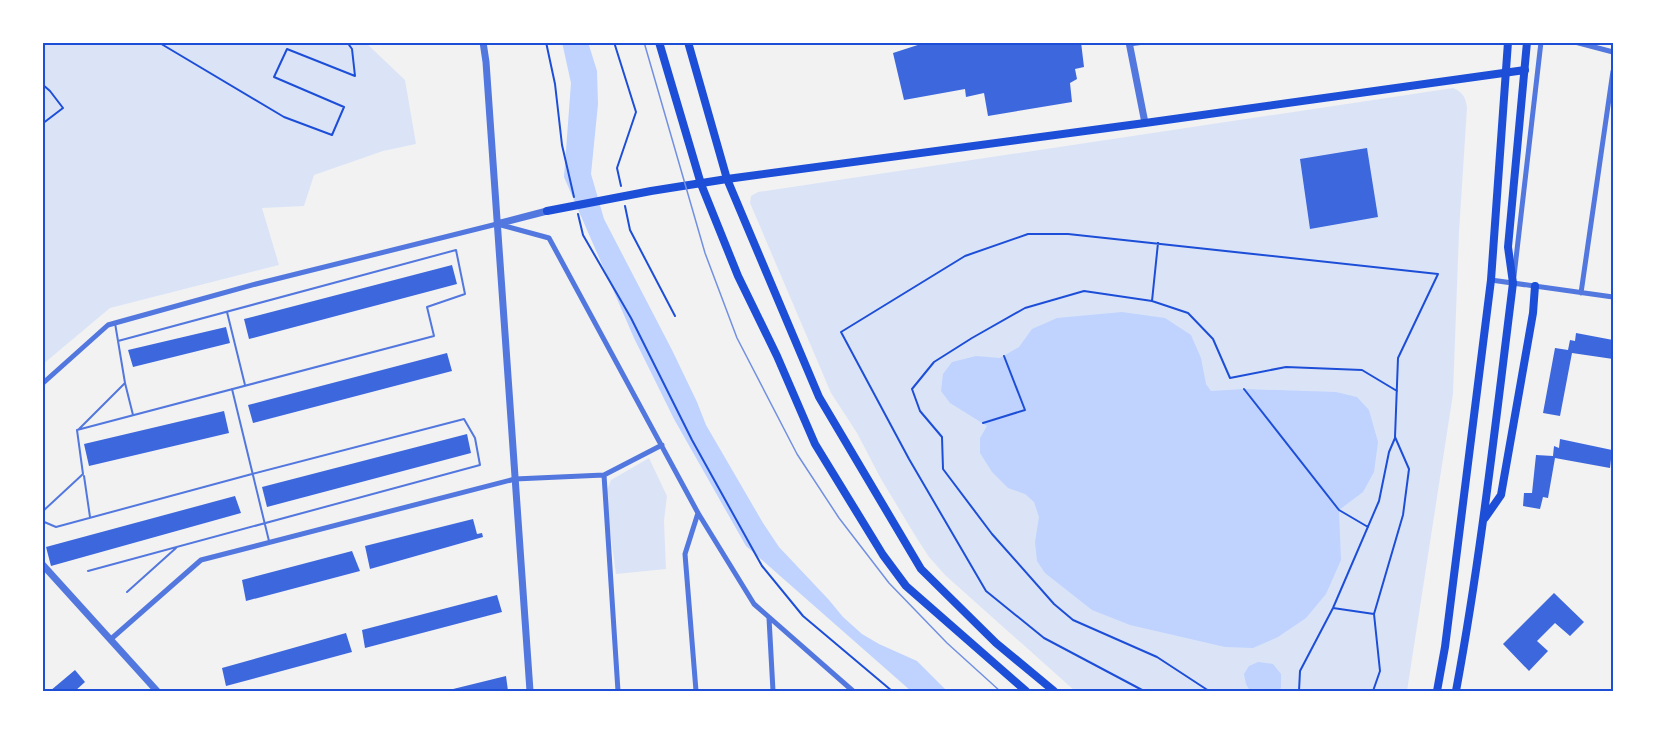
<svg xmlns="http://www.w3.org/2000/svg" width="1655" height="733" font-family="Raleway,sans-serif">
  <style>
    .green { fill: #dbe4f7 }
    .water { fill: #bfd3fe }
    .building { fill: #3d67dc }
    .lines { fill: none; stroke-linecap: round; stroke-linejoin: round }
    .path { stroke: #1d4ed8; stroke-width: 2 }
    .service { stroke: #5277de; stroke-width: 2 }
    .minor { stroke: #5277de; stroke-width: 5 }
    .tertiary { stroke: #5277de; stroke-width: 7 }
    .secondary { stroke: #1d4ed8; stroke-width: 8 }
    .primary { stroke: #1d4ed8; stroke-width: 8 }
    .tram { stroke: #7290e2; stroke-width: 1.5 }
    .neatline { fill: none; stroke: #1d4ed8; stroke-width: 2 }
  </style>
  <rect width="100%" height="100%" fill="#f2f2f2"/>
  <path class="green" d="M42 42H365L405 80 416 144 383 151 314 175 304 206 262 208 279 265 110 308 42 365Z
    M1453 88C1463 92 1466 98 1467 108L1459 232 1453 394 1407 691H1075L945 575 929 557 916 537 881 479 857 433 831 393 750 203 751 196 758 192Z
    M649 458 667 496 664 521 666 569 616 574 605 495 611 480Z"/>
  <path class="water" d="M562 42H588L597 71 598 104 591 174 604 219 672 350 697 402 706 425 763 523 779 547 829 600 843 617 862 634 879 644 917 661 947 691H911L746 546 674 419 634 338 564 177 571 83Z
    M1122 312 1165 318 1191 335 1201 358 1206 384 1211 391 1244 389 1336 392 1357 397 1369 410 1378 442 1374 472 1363 492 1339 510 1341 560 1326 594 1306 618 1278 637 1253 648 1225 647 1130 625 1092 610 1045 573 1037 561 1035 542 1039 517 1034 502 1025 494 1008 488 992 472 980 453V438L987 426 950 403 941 391 943 374 952 362 976 356 1000 358 1019 347 1032 329 1057 318Z
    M1258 662 1273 664 1281 674V688L1278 691H1250L1246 684 1244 674 1249 666Z"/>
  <path class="building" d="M927 42H1081L1084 67 1075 69 1077 79 1070 83 1072 102 988 116 984 93 966 97 965 89 904 100 893 53Z
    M1367 148 1378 217 1310 229 1300 159Z
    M452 265 457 284 249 339 244 319Z
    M226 327 230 343 133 367 128 350Z
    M1576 333 1613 340V359L1572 353 1560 416 1543 413 1555 348 1568 350 1570 340 1575 341Z
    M447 353 452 371 253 423 248 405Z
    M224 411 229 433 89 466 84 444Z
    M467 434 471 453 267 507 262 487Z
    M1560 439 1612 450 1610 468 1555 458 1548 498 1543 497 1540 509 1523 506 1524 493H1532L1536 455 1553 456 1554 446 1559 448Z
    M235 496 241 513 51 566 46 547Z
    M473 519 477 534 482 533 483 537 370 569 365 546Z
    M352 551 360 571 246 601 242 580Z
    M1554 593 1584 622 1570 636 1555 623 1537 641 1548 651 1529 671 1503 644Z
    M497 595 502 612 365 648 362 630Z
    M346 633 352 652 226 686 222 668Z
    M75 670 85 682 75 691H50Z
    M506 676 508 691H449V690Z"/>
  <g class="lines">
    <path class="path" d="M158 42 284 117 332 135 344 107 274 77 287 49 355 76 352 49 347 42
      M546 42 555 84 562 145 574 197
      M614 42 636 112 617 168 621 186
      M42 84 50 91 63 108 42 124
      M625 206 630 230 675 316
      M578 214 583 235 631 318 692 440 762 566 803 616 892 691
      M1158 243 1152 301 1188 313 1213 339 1230 378 1286 367 1362 370 1397 391
      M1152 301 1084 291 1025 308 972 338 934 362 912 389 920 411 942 437 943 469 992 534 1054 604 1073 620 1157 657 1209 691
      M1244 389 1339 510 1368 527
      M983 423 1025 410 1004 356
      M1333 608 1374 614
      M1144 691 1044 638 986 591 909 459 841 332 965 256 1028 234H1068L1438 274 1398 358 1395 437 1409 469 1403 515 1374 614 1380 671 1373 691
      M1299 691 1300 671 1333 608 1379 501 1389 452 1395 438"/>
    <path class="service" d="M227 312 245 385
      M125 383 133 415
      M232 389 269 541
      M79 429 125 383 115 323
      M77 430 434 336 427 307 465 294 456 250 118 341
      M84 476 90 517
      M42 512 83 474 77 430
      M42 521 56 527 252 474 464 419 475 438 480 465 88 571
      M127 592 176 548"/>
    <path class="minor" d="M1575 42 1613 52
      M1129 44 1144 42
      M1514 276 1541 42
      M1491 280 1613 297
      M1581 293 1613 71
      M42 384 108 325 115 323 256 284 497 224 549 238 698 513 754 604 853 691
      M604 475 618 691
      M769 618 773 691
      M111 639 201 560 515 479 604 475 662 445
      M696 691 685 554 698 513"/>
    <path class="tertiary" d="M483 42 486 62 530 691
      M1129 42 1145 123
      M497 224 547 211
      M42 564 157 691"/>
    <path class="secondary" d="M547 211 651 191 727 179 1145 123 1525 70"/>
    <path class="primary" d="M659 42 701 184 738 276 777 356 815 444 883 555 906 586 1026 691
      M688 42 727 179 819 397 921 569 996 643 1054 691
      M1485 518 1501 495 1533 313 1535 286
      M1437 691 1445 647 1491 280 1508 42
      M1456 691C1481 556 1496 419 1513 283L1508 247 1527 42"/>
    <path class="tram" d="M644 42 705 253 737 338 797 454 839 518 889 583 947 643 1000 691"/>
  </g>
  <rect width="1655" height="733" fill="none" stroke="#ffffff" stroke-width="87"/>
  <rect x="44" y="44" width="1568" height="646" class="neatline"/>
</svg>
